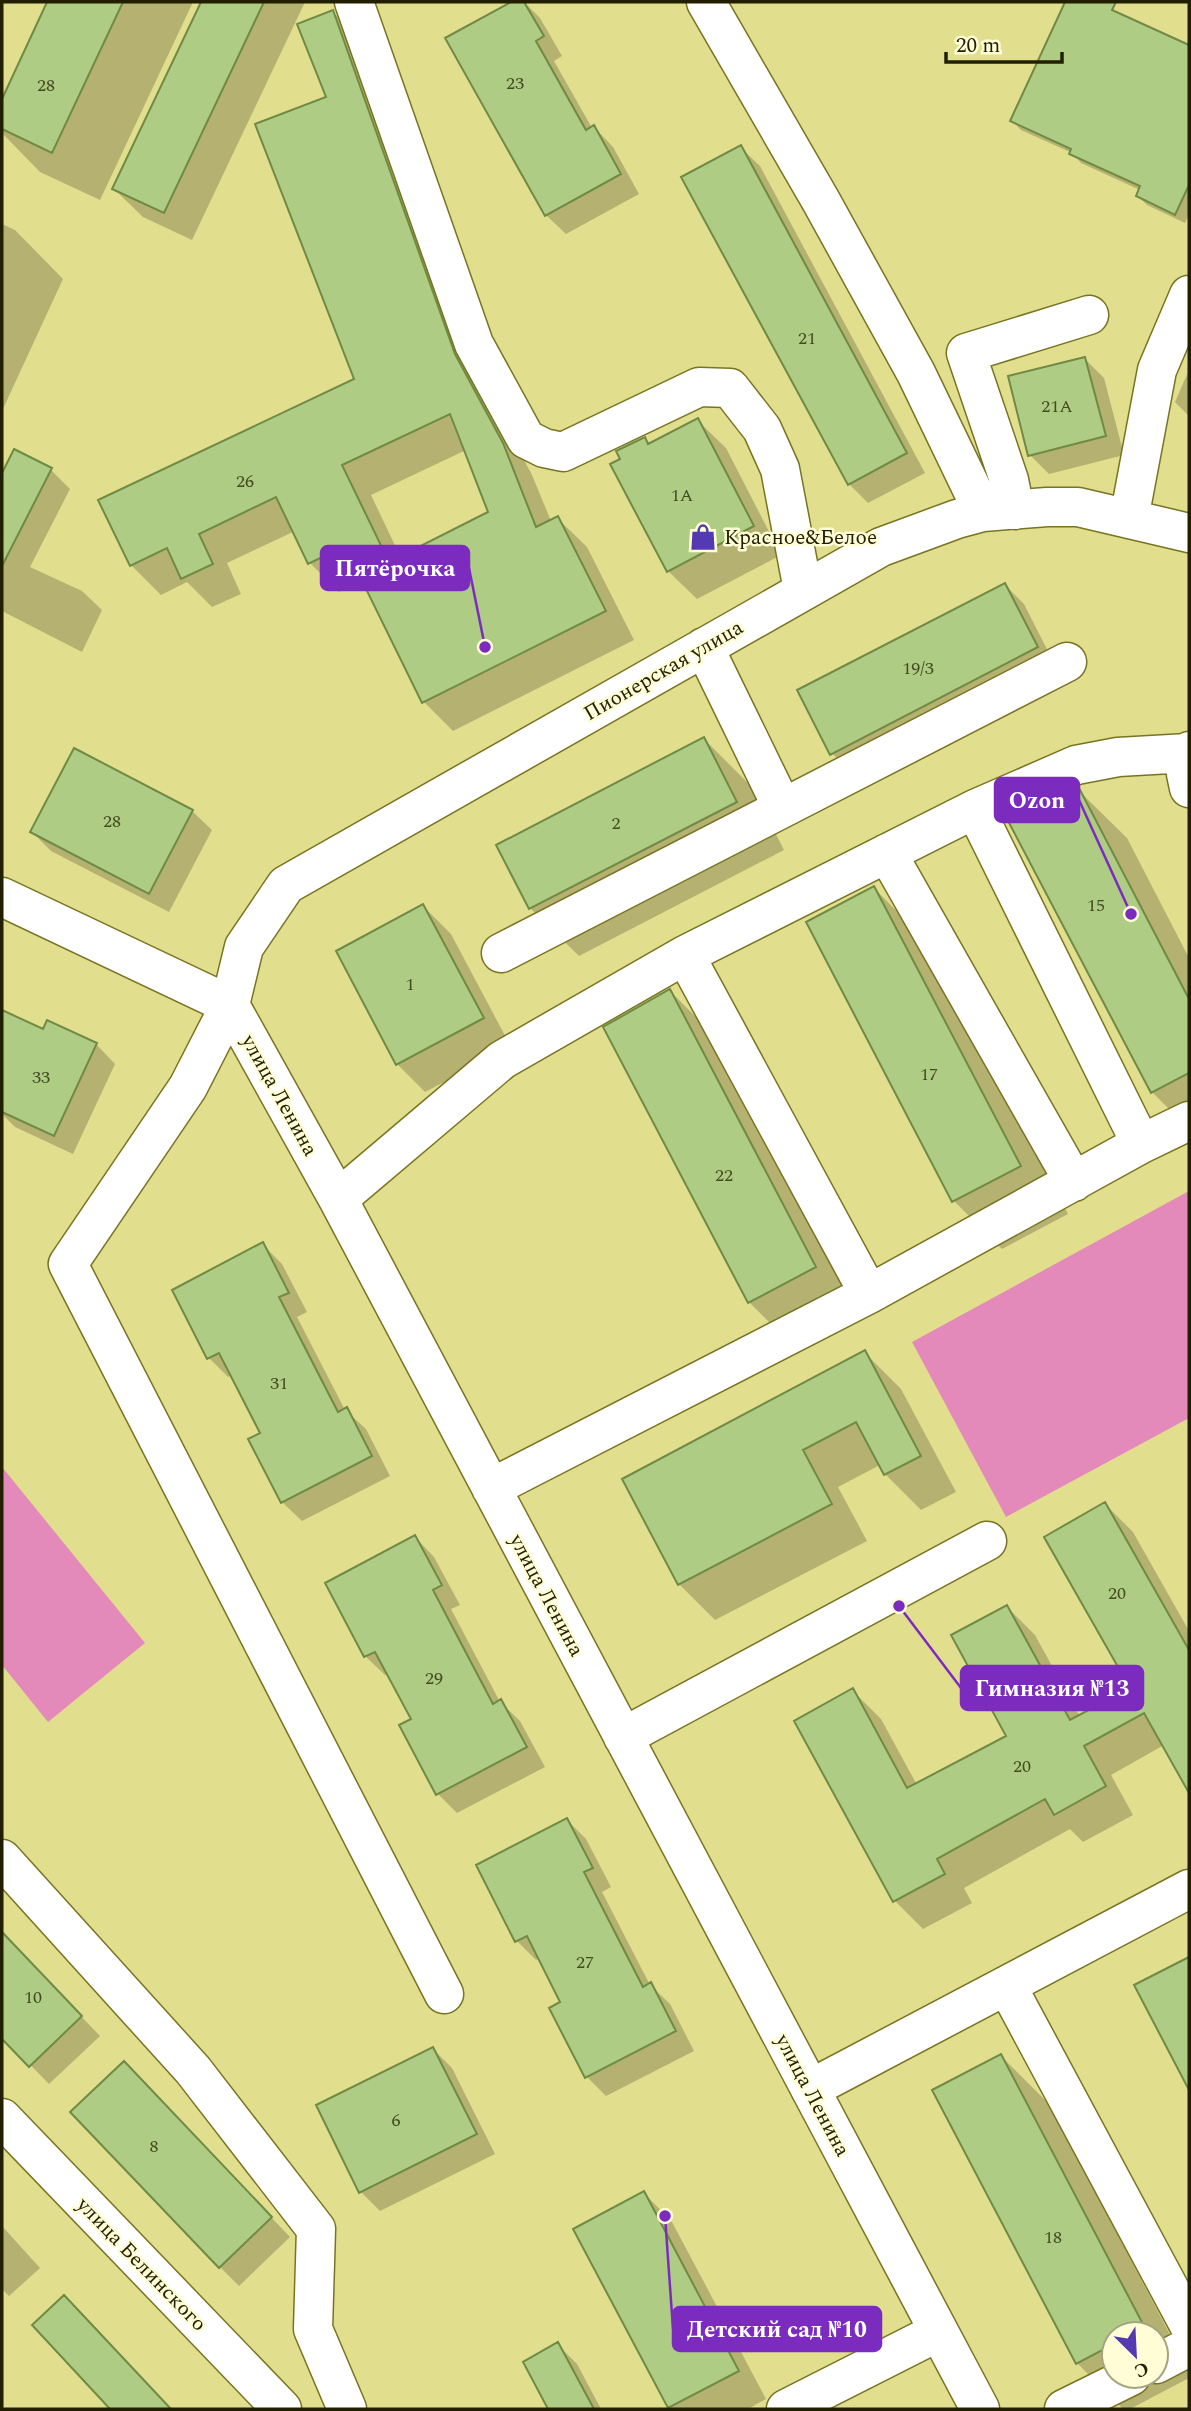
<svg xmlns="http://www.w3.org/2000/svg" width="1191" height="2411" font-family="Spectral,serif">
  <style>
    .green { fill: #e48abb }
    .shadow { fill: #0003; fill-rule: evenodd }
    .building { fill: #aecc83; stroke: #708a44; stroke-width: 2; fill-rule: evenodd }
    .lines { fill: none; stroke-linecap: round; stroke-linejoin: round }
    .minor-casing { stroke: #787421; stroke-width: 41 }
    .minor { stroke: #fff; stroke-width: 38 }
    .labels { text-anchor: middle; stroke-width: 5; stroke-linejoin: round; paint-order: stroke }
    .number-label { font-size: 18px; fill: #444a21 }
    .poi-label { font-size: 21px; fill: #211f00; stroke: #fefdd6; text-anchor: start }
    .street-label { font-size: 21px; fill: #211f00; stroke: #fefdd6 }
    .leader { fill: none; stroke: #7b2cbf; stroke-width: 2.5 }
    .callout-dot { fill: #7b2cbf; stroke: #fefdd6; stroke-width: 2.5 }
    .callout { fill: #7b2cbf; stroke: #7b2cbf; stroke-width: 2.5 }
    .callout-label { font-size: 23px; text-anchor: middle; font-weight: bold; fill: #fff }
  </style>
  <rect width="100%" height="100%" fill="#e1de8e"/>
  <path class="green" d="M1189 1191V1418L1006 1517 912 1342Z
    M2 1467 145 1643 48 1722 2 1665Z"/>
  <path class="shadow" d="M49 2H193L100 200 40 172 2 133V103Z
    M203 2H305L192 240 143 217 114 189Z
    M515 2H524L540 18 562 56 554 61 592 128 594 127 613 147 639 194 566 234 546 215 448 39Z
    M1067 2H1096L1189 48V214L1185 223 1147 205 1138 196 1140 190 1081 163 1072 153 1021 130 1012 121Z
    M333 12 362 41 484 385 532 475 551 521 557 518 587 547 634 640 453 731 424 702 364 580 339 592 310 563 295 531 227 563 241 594 212 607 187 582 161 595 131 565 101 501 356 380 328 98ZM466 450 490 513 401 558 371 495Z
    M740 147 760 166 925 473 868 503 849 484Z
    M2 224 15 230 63 279 2 411Z
    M1085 359 1104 378 1124 455 1049 474 1030 455Z
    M1189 370V416L1175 402Z
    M697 420 726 448 781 555 697 599 668 571 622 459 645 439 650 445Z
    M15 451 51 470 70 489 30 567 82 591 102 610 82 652 2 611V477Z
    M1005 585 1024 604 1056 667 851 773 832 753Z
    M704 739 752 787 784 850 579 956 530 908Z
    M1078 790 1127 838 1189 958V1129L1152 1092Z
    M192 811 212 830 169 912 51 851 32 832Z
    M874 888 922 937 1068 1214 1002 1249 954 1201Z
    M423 906 451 934 511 1047 425 1092 397 1064Z
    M670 991 718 1039 863 1316 797 1350 749 1302Z
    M2 1012 44 1032 96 1044 115 1064 73 1154 15 1127 2 1114Z
    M263 1245 282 1264 307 1312 297 1317 345 1410 366 1429 390 1476 302 1521 282 1502 262 1434 232 1375 228 1377 209 1358Z
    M865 1353 901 1389 956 1492 921 1510 885 1474 880 1465 838 1487 867 1541 715 1620 679 1584Z
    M1105 1504 1133 1532 1189 1631V1784L1181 1776 1164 1745 1111 1775 1133 1815 1083 1842 1070 1829 964 1888 972 1903 923 1929 895 1901 852 1690 881 1719 917 1785 1008 1736 1007 1607 1035 1635 1080 1717 1132 1689Z
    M415 1537 434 1557 460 1605 451 1609 500 1702 520 1721 545 1767 457 1813 438 1794 402 1726 413 1720 388 1673 385 1675 365 1656Z
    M567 1820 586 1839 611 1887 602 1892 650 1985 670 2004 694 2051 606 2096 587 2077 563 2003 540 1958 536 1960 517 1941Z
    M2 1934 100 2036 49 2084 2 2036Z
    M1189 1959V2086L1137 1986Z
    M433 2049 452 2068 495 2154 380 2211 361 2192Z
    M1001 2056 1049 2104 1189 2371V2378L1130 2409H1123L1077 2363 934 2091ZM1114 2334H1156V2376H1114Z
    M143 2083 290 2237 239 2286 220 2267Z
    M644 2193 672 2222 766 2399 748 2409H671L669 2407Z
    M2 2226 40 2268 9 2296 2 2289Z
    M558 2345 577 2364 601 2409H550L525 2363Z"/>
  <path class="building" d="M47 2H123L52 153 2 129V99Z
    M201 2H264L164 213 112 189Z
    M511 2H524L544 36 536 41 586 130 594 125 621 174 545 216 445 38Z
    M1065 2H1116L1112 10 1189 45V185L1175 215 1136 196 1140 186 1069 154 1071 149 1010 121Z
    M333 10 455 354 503 443 536 527 558 516 606 611 422 703 345 546 308 564 276 497 199 534 213 564 181 579 167 548 130 566 98 500 354 379 255 124 326 97 297 24ZM450 414 488 512 389 562 342 465Z
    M741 145 907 453 848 485 681 177Z
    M1085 357 1106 436 1028 456 1008 376Z
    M698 418 754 526 667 572 610 464 620 459 616 451 645 437 648 444Z
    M14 449 52 468 2 566V473Z
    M1005 583 1038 647 830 755 797 690Z
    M704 737 737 802 529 909 496 845Z
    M74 748 193 810 149 894 30 832Z
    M1079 788 1189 999V1073L1151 1093 1007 819Z
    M874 886 1021 1166 952 1202 806 922Z
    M423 904 484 1018 396 1065 336 951Z
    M670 989 816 1267 748 1303 603 1027Z
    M2 1010 43 1029 47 1020 97 1043 54 1136 2 1112Z
    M263 1242 289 1293 279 1297 338 1412 347 1407 372 1456 281 1503 248 1439 260 1433 219 1353 207 1359 172 1290Z
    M865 1350 921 1456 884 1475 856 1422 803 1450 832 1504 678 1585 622 1479Z
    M1105 1502 1189 1650V1793L1144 1713 1084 1746 1106 1786 1054 1815 1045 1799 937 1859 945 1874 893 1902 794 1721 853 1688 907 1788 1006 1736 951 1635 1007 1605 1070 1720 1130 1688 1044 1537Z
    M415 1535 442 1585 433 1590 493 1704 501 1699 527 1747 436 1795 399 1725 411 1719 375 1652 364 1657 325 1583Z
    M567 1818 593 1868 584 1872 643 1987 651 1982 676 2031 585 2078 549 2008 560 2002 527 1936 515 1942 476 1865Z
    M2 1932 82 2016 29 2067 2 2039Z
    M1189 1957V2090L1134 1985Z
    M433 2047 477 2134 359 2193 316 2105Z
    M1001 2054 1145 2328 1134 2334H1114V2344L1076 2364 932 2090Z
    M124 2061 272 2217 219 2268 70 2112Z
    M644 2191 739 2371 668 2408 573 2229Z
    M64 2295 171 2409H110L32 2325Z
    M558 2342 594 2409H548L523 2362Z"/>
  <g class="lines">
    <defs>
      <path id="minor" d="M354 2 474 344 526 439 544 448 563 452 699 387 730 388 762 429 780 469 803 590
        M706 2 821 201 916 373 983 512
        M1015 510 1009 480 966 353 1089 315
        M1129 519 1157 370 1189 295
        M704 647 782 807
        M1189 751 1186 774 1189 788
        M975 809 1141 1144
        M887 853 1074 1182
        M2 897 230 1005 338 1199 980 2409
        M501 953 1067 662
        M685 955 869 1294
        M338 1199 502 1060 685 955 975 809 1076 765 1118 757 1188 753
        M491 1488 869 1294 1141 1144 1189 1121
        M623 1737 987 1541
        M2 1859 193 2070 316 2229 313 2329 347 2409
        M1007 1986 1189 2325
        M444 1994 68 1264 188 1087 230 1005 244 947 286 885 881 547 957 519 983 512 1047 507H1078L1189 533
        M810 2089 1189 1889
        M2 2118 282 2409
        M1156 2364 1189 2347
        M786 2409 938 2332
        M1064 2409 1131 2376"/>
    </defs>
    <use href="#minor" class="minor-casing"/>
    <use href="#minor" class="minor"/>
  </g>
  <defs>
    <symbol id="shop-bare" viewBox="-9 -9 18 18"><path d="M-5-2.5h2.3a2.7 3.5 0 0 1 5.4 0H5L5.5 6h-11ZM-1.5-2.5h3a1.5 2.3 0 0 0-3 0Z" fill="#533ab2" stroke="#fefdd6" stroke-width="2.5" paint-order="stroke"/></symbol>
  </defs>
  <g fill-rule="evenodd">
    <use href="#shop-bare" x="684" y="518" width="38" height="38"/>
  </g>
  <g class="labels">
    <g class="number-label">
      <text x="515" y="89">23</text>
      <text x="46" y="91">28</text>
      <text x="807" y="344">21</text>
      <text x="1057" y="412">21А</text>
      <text x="245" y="487">26</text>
      <text x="682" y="501">1А</text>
      <text x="918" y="674">19/3</text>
      <text x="112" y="827">28</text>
      <text x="616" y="829">2</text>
      <text x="1096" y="911">15</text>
      <text x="410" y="990">1</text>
      <text x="929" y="1080">17</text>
      <text x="41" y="1083">33</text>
      <text x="724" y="1181">22</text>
      <text x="279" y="1389">31</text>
      <text x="1117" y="1599">20</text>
      <text x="434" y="1684">29</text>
      <text x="1022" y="1772">20</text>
      <text x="585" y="1968">27</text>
      <text x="33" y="2003">10</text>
      <text x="396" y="2126">6</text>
      <text x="154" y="2152">8</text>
      <text x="1053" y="2243">18</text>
    </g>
    <g class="poi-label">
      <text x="724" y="544">Красное&amp;Белое</text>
    </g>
    <g class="street-label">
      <text transform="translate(663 670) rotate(-30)" y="7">Пионерская улица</text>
      <text transform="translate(280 1095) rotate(61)" y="7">улица Ленина</text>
      <text transform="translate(547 1595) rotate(62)" y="7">улица Ленина</text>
      <text transform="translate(813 2095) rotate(62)" y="7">улица Ленина</text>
      <text transform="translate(142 2264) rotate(46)" y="7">улица Белинского</text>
    </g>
  </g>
  <path class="leader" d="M485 647L469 568M1131 914L1079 800M899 1606L961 1688M665 2216L673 2329"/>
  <g class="callout-dot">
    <circle cx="485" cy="647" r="7"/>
    <circle cx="1131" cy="914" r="7"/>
    <circle cx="899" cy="1606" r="7"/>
    <circle cx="665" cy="2216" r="7"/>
  </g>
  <g class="callout">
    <rect x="321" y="546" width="148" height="44" rx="7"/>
    <rect x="995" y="778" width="84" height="44" rx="7"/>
    <rect x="961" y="1666" width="182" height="44" rx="7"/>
    <rect x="673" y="2307" width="208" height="44" rx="7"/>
  </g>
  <g class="callout-label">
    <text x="395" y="576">Пятёрочка</text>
    <text x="1037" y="808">Ozon</text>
    <text x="1052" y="1696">Гимназия №13</text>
    <text x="777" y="2337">Детский сад №10</text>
  </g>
  <rect width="1191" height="2411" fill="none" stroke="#211f00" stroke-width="7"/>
  <g transform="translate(1135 2355) rotate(156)"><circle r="33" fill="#fefdd6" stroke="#a6a480" stroke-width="2"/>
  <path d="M0-5L12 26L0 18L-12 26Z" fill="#533ab2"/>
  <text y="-10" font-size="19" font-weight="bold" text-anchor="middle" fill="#211f00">С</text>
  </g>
  <path d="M946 52v10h116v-10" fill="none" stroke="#211f00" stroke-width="3.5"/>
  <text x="956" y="52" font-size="21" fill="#211f00" stroke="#fefdd6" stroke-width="5" paint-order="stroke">20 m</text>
</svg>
